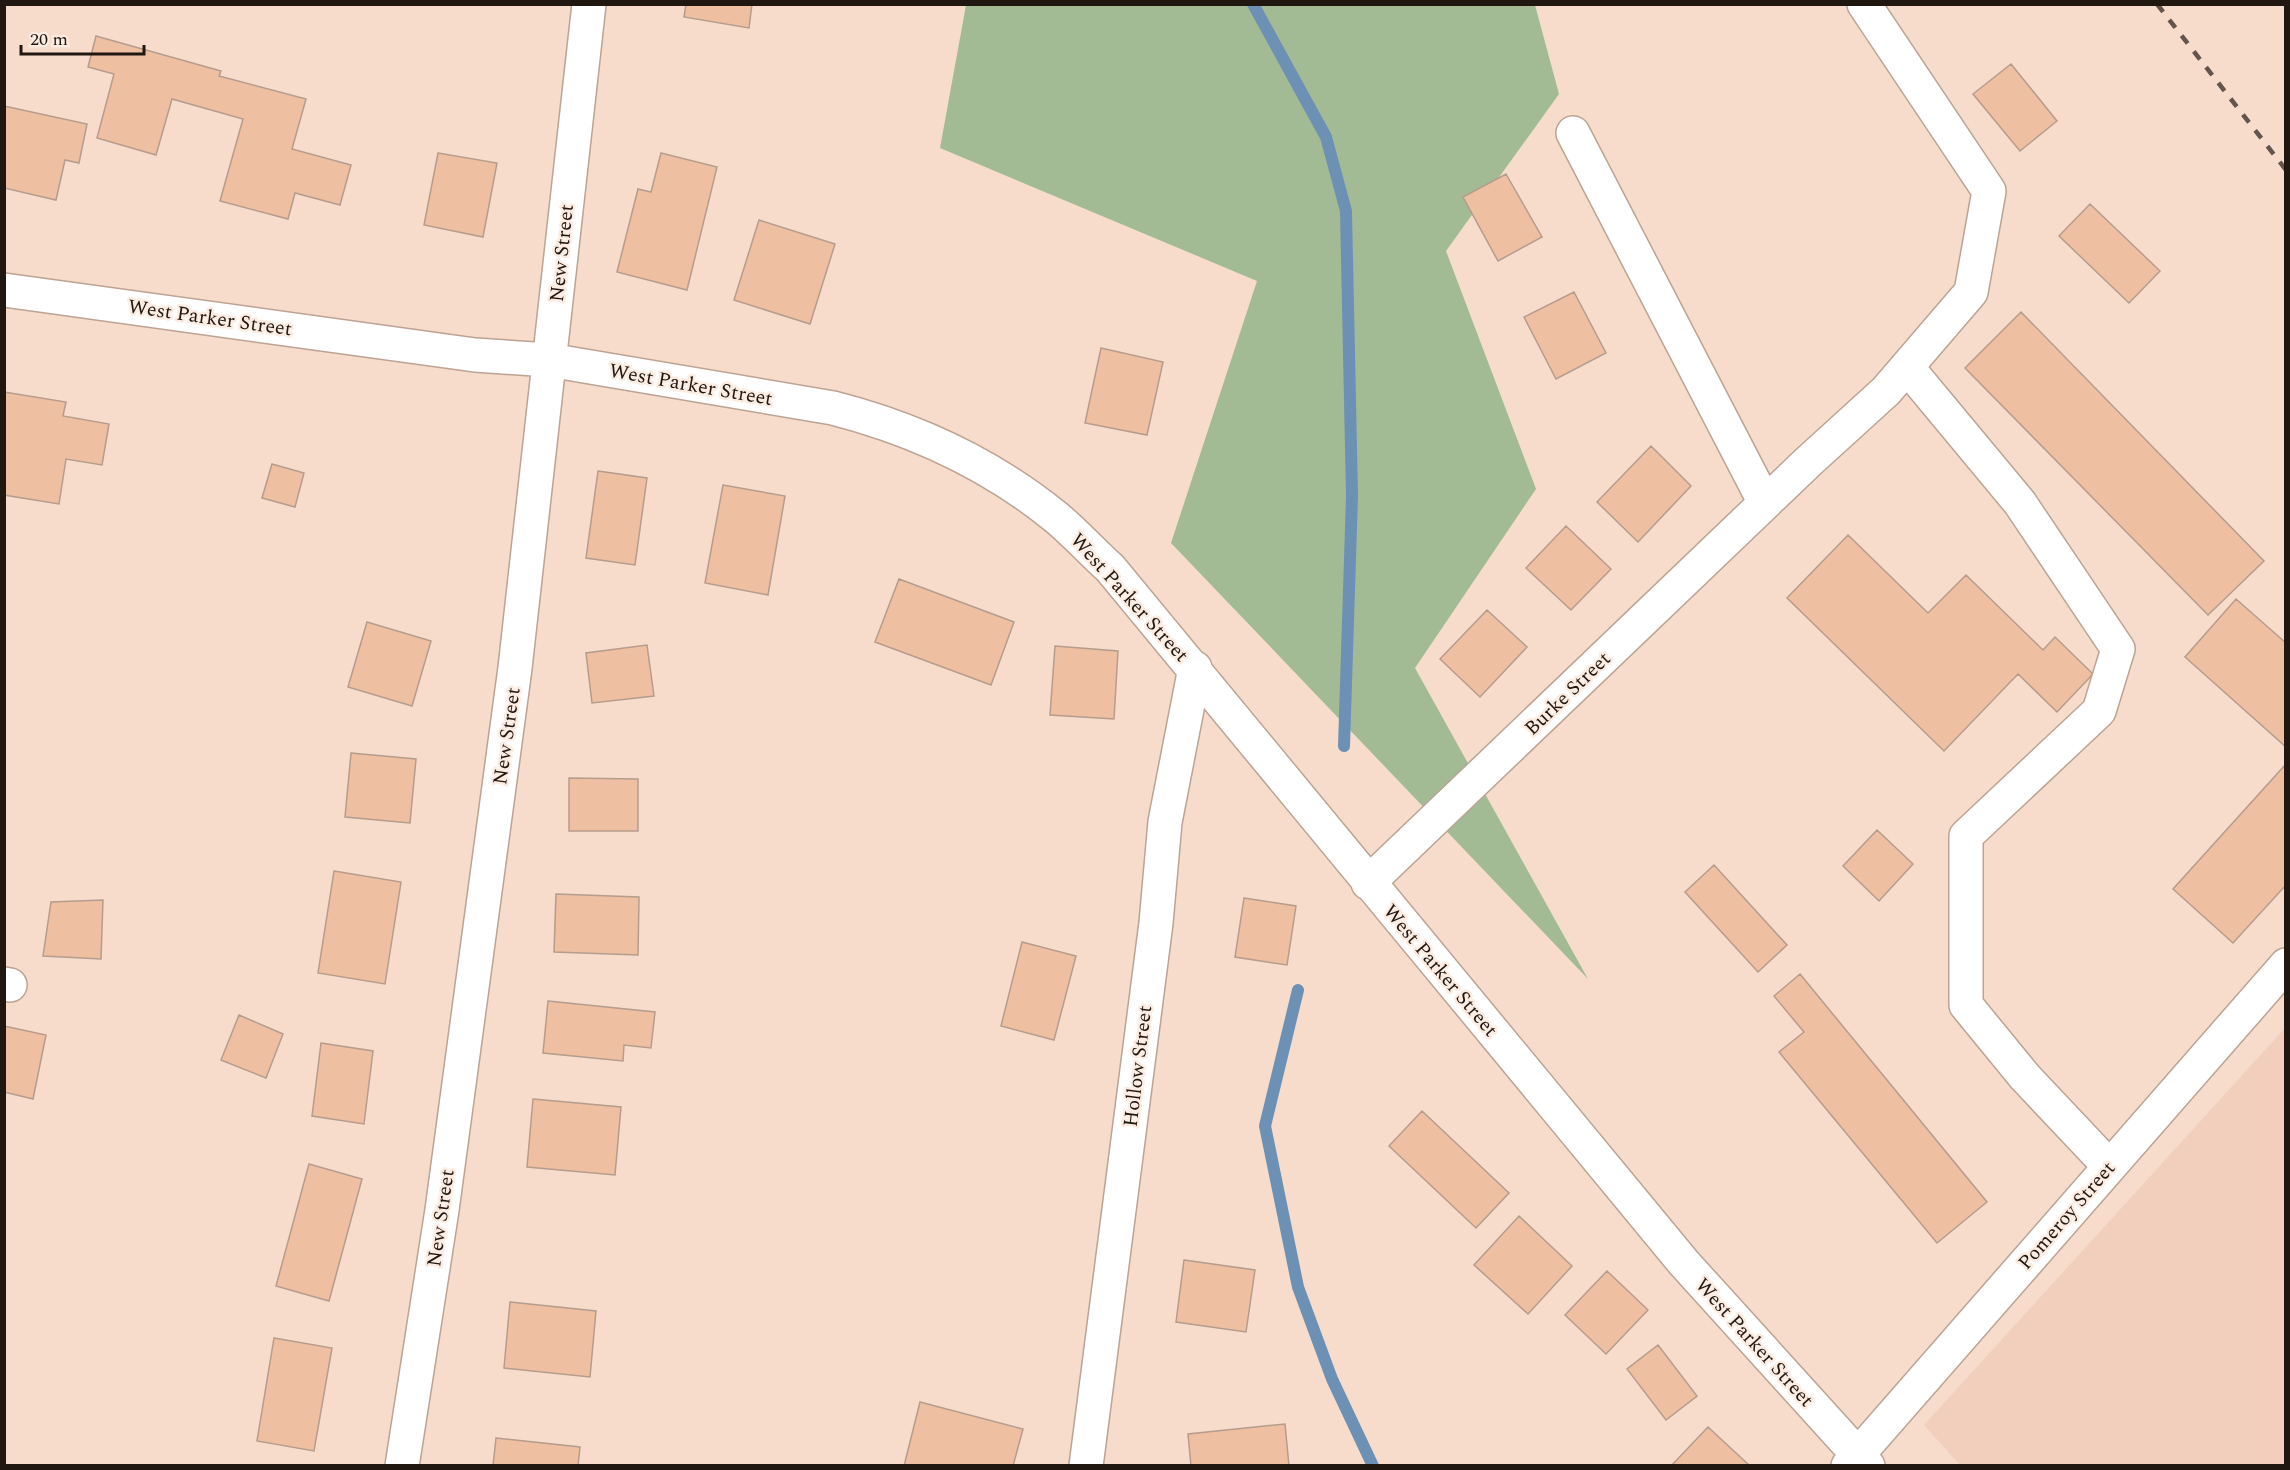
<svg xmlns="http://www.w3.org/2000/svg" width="2290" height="1470" font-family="Spectral,serif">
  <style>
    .built { fill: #f1cfbc }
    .green { fill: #a2bb94 }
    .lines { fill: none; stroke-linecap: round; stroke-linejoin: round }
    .stream { stroke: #6d91b5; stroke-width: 12 }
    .building { fill: #efbfa2; stroke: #b59c8c; stroke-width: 1.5 }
    .minor-casing { stroke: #bca393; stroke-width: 36 }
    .minor { stroke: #fff; stroke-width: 33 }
    .rail { stroke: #64554c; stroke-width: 4.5; stroke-dasharray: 10 10; stroke-linecap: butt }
    .labels { text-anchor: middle; stroke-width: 5; stroke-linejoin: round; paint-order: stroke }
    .street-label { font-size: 20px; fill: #201711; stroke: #fcece2 }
  </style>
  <rect width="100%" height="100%" fill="#f7dccc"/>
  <path class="built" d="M2285 1028V1465H1960L1924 1425Z"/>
  <path class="green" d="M966 5H1535L1559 94 1446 251 1536 489 1415 668 1588 979 1171 543 1257 281 940 148Z"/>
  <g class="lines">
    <path class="stream" d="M1253 4 1326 137 1346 211 1352 496 1344 746
      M1298 990 1265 1126 1298 1287 1332 1379 1373 1466"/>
  </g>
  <path class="building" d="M686 4H752L749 28 684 17Z
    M96 36 221 71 219 76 306 99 292 149 351 165 340 205 295 193 288 219 220 201 243 119 172 99 156 155 97 138 114 74 88 67Z
    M2011 64 2057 121 2020 151 1973 94Z
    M4 106 87 124 79 163 65 160 56 200 4 188Z
    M438 153 497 163 483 237 424 225Z
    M661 153 717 167 687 290 617 272 638 189 651 192Z
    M1506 174 1542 237 1498 261 1463 197Z
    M2090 204 2160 271 2129 303 2059 236Z
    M759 220 835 244 810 324 734 300Z
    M1574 292 1606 353 1556 379 1524 317Z
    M2021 312 2264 561 2208 615 1965 368Z
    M1101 348 1163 362 1147 435 1085 423Z
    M4 392 66 402 63 416 109 424 102 465 66 459 59 504 4 495Z
    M1651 446 1691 486 1638 542 1597 502Z
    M272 464 304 473 295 507 262 498Z
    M598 471 647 478 635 565 586 558Z
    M723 485 785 496 768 595 705 583Z
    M1566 526 1611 569 1571 610 1526 568Z
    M1848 535 1928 613 1966 575 2043 650 2055 637 2093 674 2057 712 2018 674 1944 751 1787 598Z
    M899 579 1014 622 991 685 875 642Z
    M2236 599 2286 643V747L2185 657Z
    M1487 610 1527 647 1480 697 1440 659Z
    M367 622 431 641 412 706 348 687Z
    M647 645 654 696 592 703 586 653Z
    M1055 646 1118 651 1114 719 1050 715Z
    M351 753 416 759 410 823 345 817Z
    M2286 764V885L2233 943 2173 889Z
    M569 778 638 779V831H569Z
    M1877 830 1913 864 1879 901 1843 866Z
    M1714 865 1787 945 1758 972 1685 892Z
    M334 871 401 882 385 984 318 973Z
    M556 894 639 897 638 955 554 952Z
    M1244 898 1296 906 1287 965 1235 957Z
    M103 900 101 959 43 956 51 902Z
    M1022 942 1076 956 1054 1040 1001 1026Z
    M1800 974 1987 1202 1937 1243 1779 1052 1804 1032 1774 996Z
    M548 1001 655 1012 651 1048 624 1045 623 1061 543 1053Z
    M239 1015 283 1034 266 1078 221 1060Z
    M4 1026 46 1035 33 1099 4 1092Z
    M321 1043 373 1051 364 1124 312 1116Z
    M533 1099 621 1107 615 1175 527 1167Z
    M1422 1111 1509 1193 1476 1228 1389 1146Z
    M309 1164 362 1179 329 1301 276 1286Z
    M1519 1216 1572 1266 1528 1314 1474 1265Z
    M1184 1260 1255 1270 1246 1332 1176 1322Z
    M1607 1271 1648 1310 1606 1354 1565 1315Z
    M510 1302 596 1311 590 1377 504 1368Z
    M274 1338 332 1348 314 1451 257 1441Z
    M1658 1345 1697 1396 1666 1420 1627 1369Z
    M920 1402 1023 1429 1013 1466H904Z
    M1285 1424 1289 1466H1191L1188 1434Z
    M1708 1427 1750 1466H1671Z
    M496 1438 580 1447 578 1466H493Z"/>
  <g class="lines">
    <defs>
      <path id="minor" d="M1573 133 1765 503
        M4 290 475 355 549 360 833 408C915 429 991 464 1057 518 1075 533 1092 552 1110 568L1684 1263 1868 1466
        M1907 367 2020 503 2118 649 2099 711 1966 836V1005L2025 1077 2109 1166
        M1368 883 1808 462 1886 391 1971 292 1989 191 1864 4
        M4 984 10 985
        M402 1466 442 1210 515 668 589 4
        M1086 1466 1156 923 1165 822 1195 668
        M1848 1466 2286 965"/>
    </defs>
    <use href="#minor" class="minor-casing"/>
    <use href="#minor" class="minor"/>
    <path class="rail" d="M2157 4 2286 170"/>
  </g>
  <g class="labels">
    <g class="street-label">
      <text transform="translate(561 253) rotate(-84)" y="7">New Street</text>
      <text transform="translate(210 317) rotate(8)" y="7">West Parker Street</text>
      <text transform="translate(691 384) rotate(10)" y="7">West Parker Street</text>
      <text transform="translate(1130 597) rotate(48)" y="7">West Parker Street</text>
      <text transform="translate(1567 693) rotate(-44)" y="7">Burke Street</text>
      <text transform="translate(506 736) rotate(-82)" y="7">New Street</text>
      <text transform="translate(1441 970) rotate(50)" y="7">West Parker Street</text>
      <text transform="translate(1137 1066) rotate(-83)" y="7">Hollow Street</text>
      <text transform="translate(2066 1215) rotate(-49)" y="7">Pomeroy Street</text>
      <text transform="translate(440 1218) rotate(-82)" y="7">New Street</text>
      <text transform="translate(1755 1342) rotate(48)" y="7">West Parker Street</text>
    </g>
  </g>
  <rect width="2290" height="1470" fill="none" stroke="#201711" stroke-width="12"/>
  <path d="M21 45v9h123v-9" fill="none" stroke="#201711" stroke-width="3"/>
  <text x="30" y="45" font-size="18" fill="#201711" stroke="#fcece2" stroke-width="4.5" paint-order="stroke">20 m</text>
</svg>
